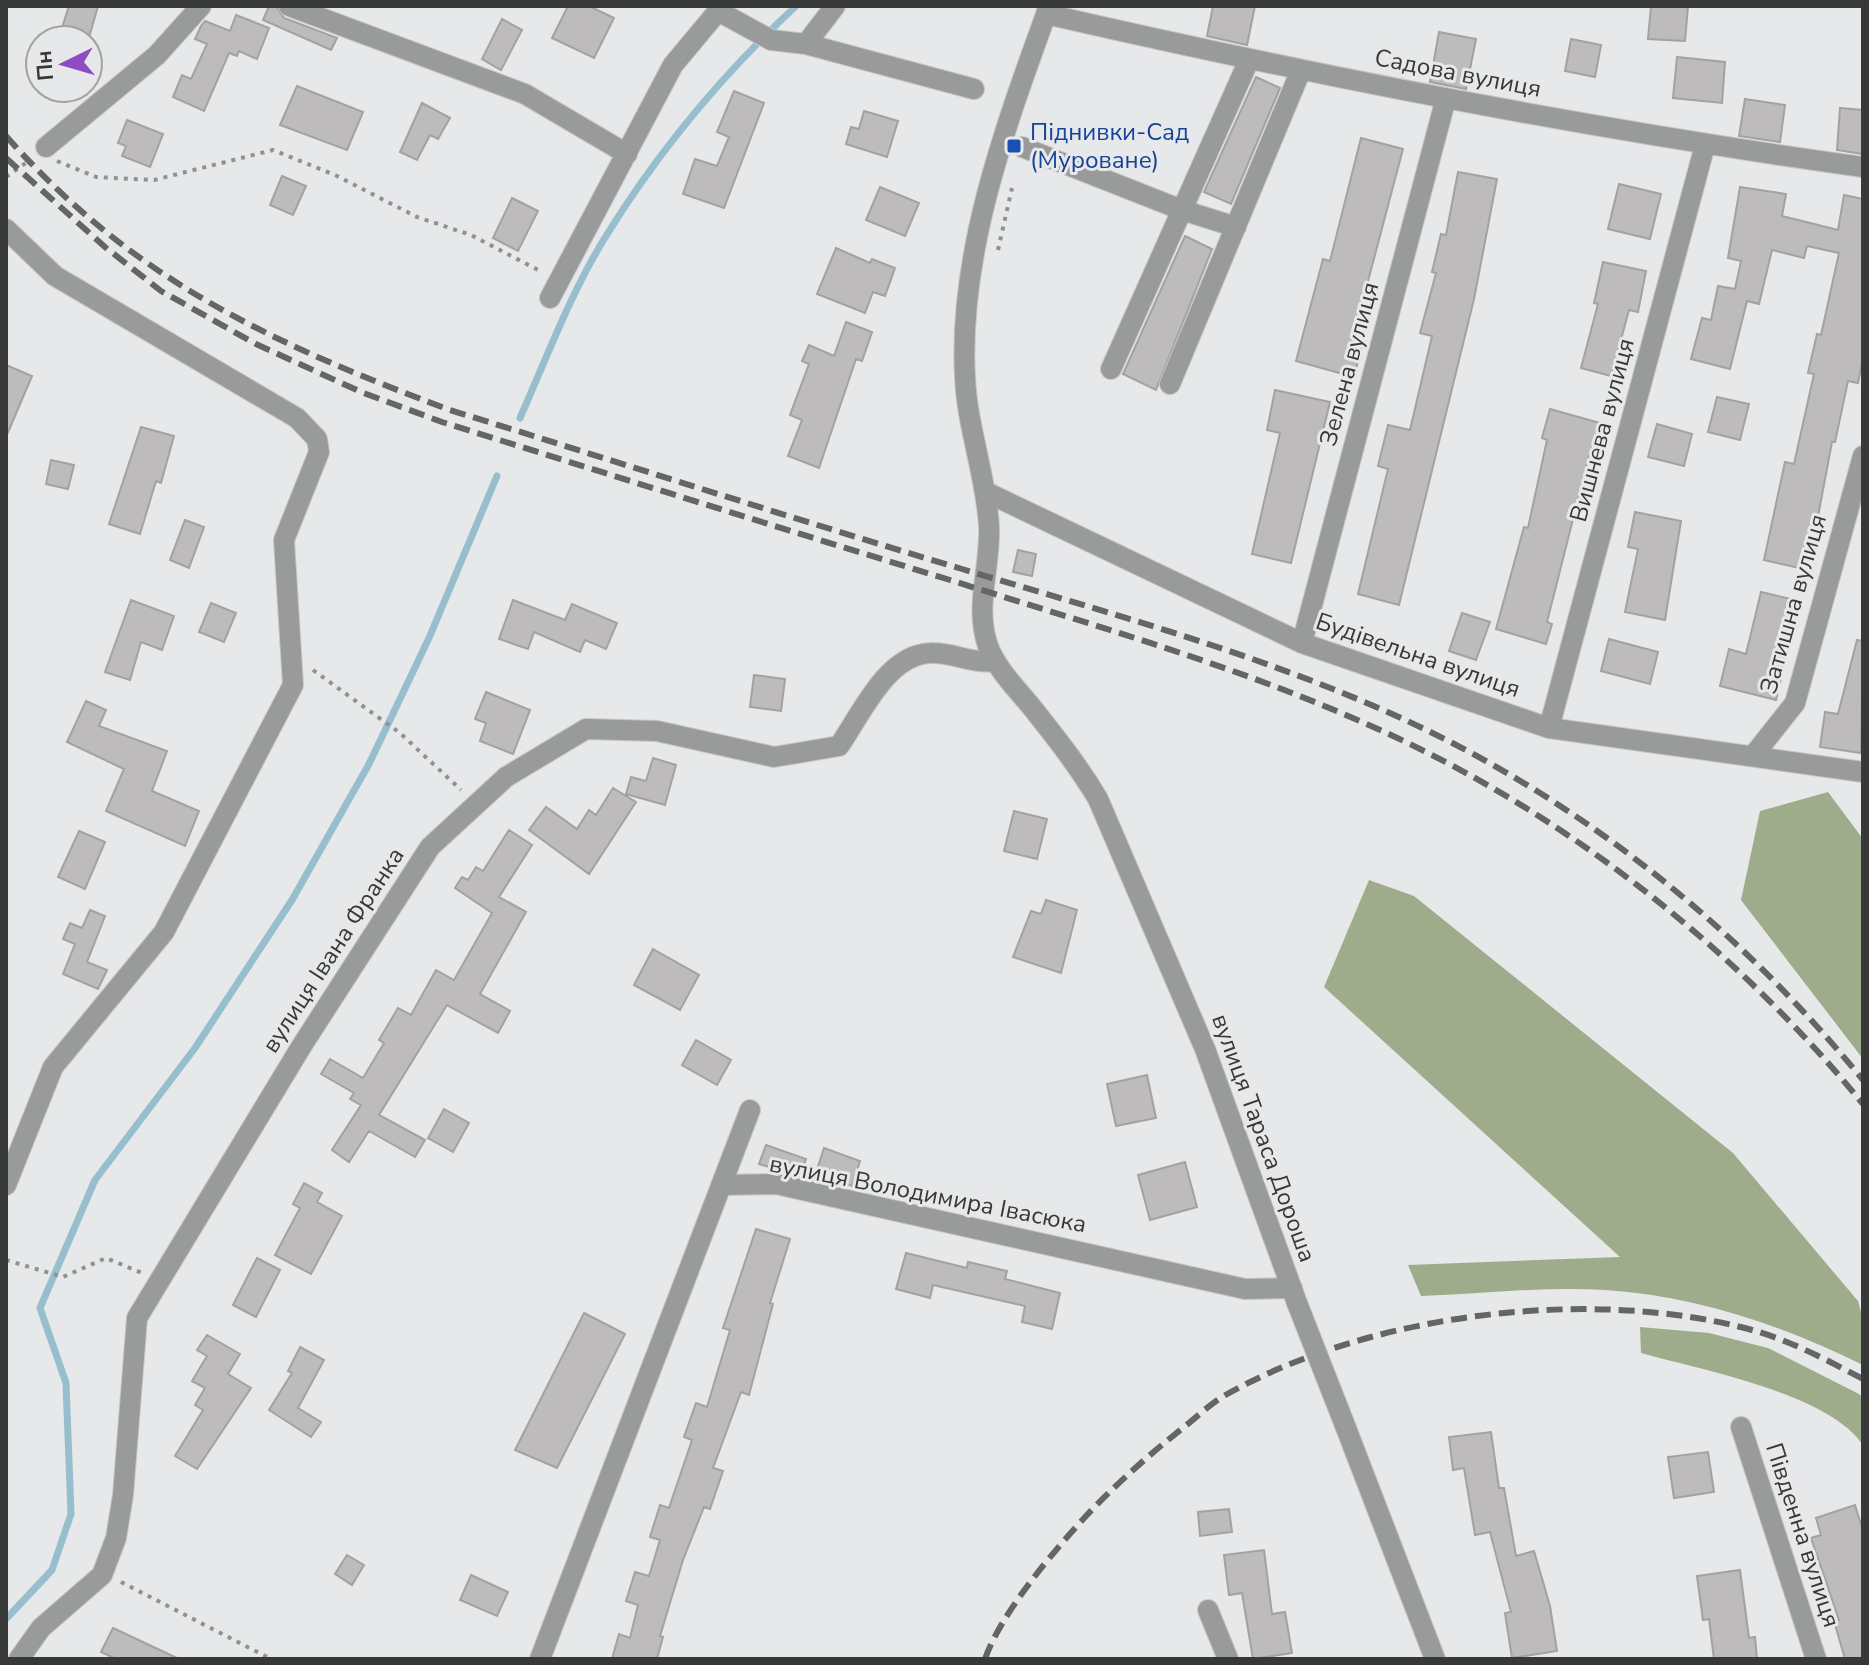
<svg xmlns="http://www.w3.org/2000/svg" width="1869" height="1665" font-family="'Nunito Sans',sans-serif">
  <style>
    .forest { fill: #9fac8c }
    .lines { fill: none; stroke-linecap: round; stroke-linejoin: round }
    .stream { stroke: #97becd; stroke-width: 7 }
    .building { fill: #bdbbbb; stroke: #a3a1a1; stroke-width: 2 }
    .minor-casing { stroke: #c4c5c6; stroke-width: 22 }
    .path { stroke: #909192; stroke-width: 4; stroke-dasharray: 4 6; stroke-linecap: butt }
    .minor { stroke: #999a9a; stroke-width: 20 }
    .rail { stroke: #646565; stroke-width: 6; stroke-dasharray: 16 8; stroke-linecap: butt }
    .minor-bridge-casing { stroke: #c4c5c6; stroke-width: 22; stroke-linecap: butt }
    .minor-bridge { stroke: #999a9a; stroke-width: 20 }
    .transit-dot { fill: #1a4fb4; stroke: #e7e8e9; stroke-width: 3 }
    .labels { text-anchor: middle; stroke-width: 6; stroke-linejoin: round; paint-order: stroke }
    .street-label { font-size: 24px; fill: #373838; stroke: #e7e8e9 }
    .transit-label { font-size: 24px; fill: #164399; stroke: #e7e8e9; text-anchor: start }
  </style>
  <rect width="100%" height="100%" fill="#e7e8e9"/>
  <path class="forest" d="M1828 792 1863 839V1059L1741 900 1760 811Z
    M1369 880 1414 896 1733 1153 1858 1301 1863 1320V1365C1782 1325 1696 1296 1605 1290 1545 1286 1482 1294 1421 1296L1408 1265 1620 1257 1324 987Z
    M1640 1327 1709 1333 1768 1348 1859 1394 1863 1397V1445C1828 1393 1701 1370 1641 1353Z"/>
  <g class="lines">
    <path class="stream" d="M520 418C547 357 571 292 606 236 658 152 724 73 796 6
      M6 1619 52 1570 71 1514 66 1383 40 1308 95 1180 195 1048 292 900 369 764 429 638 497 476"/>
  </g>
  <path class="building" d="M69 6H98L88 41 60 34Z
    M269 6H276L284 18 337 38 331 50 263 20Z
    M568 6H589L614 18 594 58 552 38Z
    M1213 6H1255L1247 45 1207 36Z
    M1651 6H1688L1685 41 1648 39Z
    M236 15 269 28 257 59 239 51 237 56 229 53 204 111 173 97 182 75 191 79 207 44 195 39 201 26 205 21 230 31Z
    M502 19 522 30 501 70 482 59Z
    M1439 32 1476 39 1466 89 1430 82Z
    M1571 39 1601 45 1595 77 1565 71Z
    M1677 57 1725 62 1722 103 1673 98Z
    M1256 77 1280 88 1231 204 1204 192Z
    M297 86 363 112 347 150 280 125Z
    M734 91 764 103 724 208 683 194 695 159 717 166 729 137 717 132Z
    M1745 99 1785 105 1780 142 1739 136Z
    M422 103 450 118 438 139 430 135 417 160 400 152Z
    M1840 108 1863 110V154L1837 150Z
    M864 111 898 121 887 157 846 144 851 127 859 129Z
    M127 120 163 134 150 167 122 156 126 146 118 143Z
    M1361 138 1403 149 1354 334 1364 337 1354 377 1296 361 1323 259 1330 261Z
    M1458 172 1497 179 1474 299 1399 605 1358 594 1388 469 1378 466 1388 425 1410 430 1432 336 1420 333 1436 273 1432 272 1441 234 1446 235Z
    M282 176 306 186 293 215 270 205Z
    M1619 184 1661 194 1650 239 1608 229Z
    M880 187 919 203 905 236 866 220Z
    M1740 187 1786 194 1782 216 1838 230 1844 195 1863 199V358L1858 383 1848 381 1835 442H1832L1808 570 1764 560 1785 462 1794 464 1814 374 1808 373 1817 334 1821 335 1839 253 1807 246 1804 258 1772 250 1759 304 1747 301 1730 369 1691 359 1702 318 1711 320 1718 286 1735 289 1741 261 1728 258Z
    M512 198 538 211 518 251 493 238Z
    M1185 236 1212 249 1156 390 1123 374Z
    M836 248 870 263 872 259 895 268 885 296 873 292 865 313 817 294Z
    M1603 262 1646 271 1638 312 1629 310 1611 376 1581 368 1598 304 1594 303Z
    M846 322 872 332 862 361 856 359 819 468 788 456 802 420 790 415 809 364 802 361 809 345 834 356Z
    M6 365 32 376 6 437Z
    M1275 390 1330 402 1291 563 1252 554 1280 433 1267 430Z
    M1717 397 1749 404 1740 440 1708 432Z
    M1550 409 1607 425 1599 455 1590 452 1547 622 1552 624 1546 644 1496 629 1524 527 1528 528 1547 440 1542 438Z
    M1657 424 1692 434 1684 466 1648 457Z
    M141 427 174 436 161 483 156 481 140 534 109 524Z
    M51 460 74 465 68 489 46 484Z
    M1635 512 1681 521 1665 620 1625 612 1638 549 1628 547Z
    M185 520 204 527 189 568 170 560Z
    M1018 550 1036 554 1032 576 1013 572Z
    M1761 592 1799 601 1776 700 1720 686 1729 649 1746 654Z
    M131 600 174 616 162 650 141 642 130 680 105 672Z
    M513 600 565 620 572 604 617 623 606 649 585 640 580 652 534 632 528 649 499 639Z
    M211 603 236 613 224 642 199 632Z
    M1462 613 1490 622 1476 660 1449 651Z
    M1609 639 1658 652 1650 684 1601 671Z
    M1857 640 1863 641 1861 753 1820 747 1825 712 1838 714Z
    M754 675 785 679 781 711 750 707Z
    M486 692 530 710 513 754 480 741 486 723 475 719Z
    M86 701 106 710 99 726 167 751 152 791 199 811 185 846 106 811 124 769 67 742Z
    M653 758 676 765 665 805 626 794 631 777 646 781Z
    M613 788 636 802 589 874 529 830 546 807 577 829 589 810 596 815Z
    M1014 811 1047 819 1037 859 1004 851Z
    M509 830 532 845 499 897 526 912 480 994 510 1011 498 1033 447 1005 379 1115 425 1140 415 1157 369 1131 349 1162 332 1150 361 1105 350 1099 354 1093 321 1074 330 1059 363 1078 384 1043 379 1040 398 1008 411 1015 436 970 454 980 492 913 455 888 462 877 468 880 476 867 483 871Z
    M79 831 105 842 85 889 58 877Z
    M1046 900 1077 910 1061 973 1013 957 1031 911 1041 914Z
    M90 910 105 916 87 962 107 970 98 989 63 974 75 944 63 939 70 923 82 928Z
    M653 949 699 975 680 1010 634 985Z
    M696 1040 731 1060 717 1085 682 1065Z
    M1147 1075 1156 1118 1116 1126 1107 1084Z
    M444 1109 469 1123 453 1152 428 1138Z
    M766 1145 806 1159 800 1176 759 1164Z
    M824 1148 860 1161 852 1186 816 1173Z
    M1185 1162 1197 1207 1150 1220 1138 1175Z
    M304 1183 322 1193 317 1202 342 1216 311 1274 275 1255 300 1208 293 1204Z
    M756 1229 790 1239 770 1303 773 1304 749 1395 741 1392 713 1468 723 1471 710 1509 704 1507 683 1560 660 1636 663 1637 657 1659H612L619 1634 630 1638 638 1605 626 1601 635 1572 649 1576 660 1540 650 1537 660 1505 669 1508 692 1440 684 1437 696 1403 707 1407 730 1330 723 1328Z
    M906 1253 967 1268 968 1262 1007 1271 1005 1279 1060 1293 1052 1329 1022 1322 1025 1306 933 1285 930 1298 896 1289Z
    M257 1258 280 1270 256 1317 233 1305Z
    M584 1313 625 1334 557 1468 515 1450Z
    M207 1335 240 1354 228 1374 251 1388 197 1469 175 1456 203 1410 195 1405 205 1388 192 1381 207 1356 197 1350Z
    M300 1347 324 1360 298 1408 321 1422 311 1437 269 1410 292 1373 288 1371Z
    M1491 1432 1499 1488H1504L1516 1556 1534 1551 1550 1606 1557 1651 1512 1658 1505 1613 1511 1612 1490 1532 1475 1535 1464 1468 1453 1470 1449 1437Z
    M1708 1452 1714 1492 1674 1498 1668 1457Z
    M1855 1505 1863 1531V1659H1845L1834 1621 1839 1620 1811 1538 1821 1535 1816 1518Z
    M1229 1509 1232 1532 1200 1536 1198 1512Z
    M1264 1550 1272 1614 1285 1612 1292 1653 1253 1659 1242 1593 1229 1595 1224 1555Z
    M347 1555 364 1565 352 1585 335 1574Z
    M1740 1570 1749 1638 1755 1637 1757 1659H1714L1709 1619 1703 1620 1697 1576Z
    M471 1575 508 1592 497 1616 460 1600Z
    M113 1628 179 1659H116L101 1652Z"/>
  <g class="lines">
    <defs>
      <path id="minor" d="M289 6 525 94 627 154
        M1049 6C1007 122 958 252 965 377 967 427 986 475 989 526 991 567 974 606 988 646 997 670 1018 690 1034 710 1057 739 1079 767 1098 799L1205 1049 1297 1303
        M1046 14C1316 76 1588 129 1863 167
        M806 44 835 6
        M46 147 157 55 201 6
        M1022 147 1182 210 1236 227
        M6 229 55 276 297 418 317 439 319 452 284 540 293 685 164 932 53 1067 6 1185
        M550 298 673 65 718 11 771 40 806 44 974 89
        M1111 369 1249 60
        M1170 384 1301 70
        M986 492 1302 643 1549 728 1863 772
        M1302 643 1446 98
        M1549 728 1705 145
        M1753 756 1795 703 1863 456
        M723 1185 776 1184 1245 1289 1292 1288
        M1741 1427 1816 1659
        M1346 1428 1435 1659
        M1208 1610 1228 1659
        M19 1659 41 1628 102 1575 116 1538 123 1495 137 1318 301 1047 430 847 506 777 586 729 657 731 774 757 839 746C862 713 888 652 933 653 955 653 972 664 994 661
        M540 1659 750 1110"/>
    </defs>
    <use href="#minor" class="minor-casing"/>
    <path class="path" d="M57 161 96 177 154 180 273 150 337 176 417 217 471 235 542 272
      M6 177 30 160
      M998 250 1012 188
      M313 670 400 733 461 790
      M6 1260 63 1277 106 1258 142 1273
      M121 1582 271 1659"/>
    <use href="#minor" class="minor"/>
    <path class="rail" d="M6 136C134 281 273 344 450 410 621 463 791 518 962 569 1109 613 1260 654 1401 718 1582 801 1737 926 1863 1080
      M6 158 105 247 161 291 256 344 361 392 442 422C611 475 780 528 950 580 1098 627 1249 669 1391 735 1572 819 1737 950 1863 1104
      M985 1659C1001 1613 1053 1552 1086 1516 1117 1483 1149 1455 1184 1427 1197 1417 1209 1405 1222 1397 1368 1313 1591 1286 1752 1330 1789 1340 1829 1361 1863 1379"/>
    <defs>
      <path id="minor-bridge" d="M1297 1303 1346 1428"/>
    </defs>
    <use href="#minor-bridge" class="minor-bridge-casing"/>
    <use href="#minor-bridge" class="minor-bridge"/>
  </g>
  <rect class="transit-dot" x="1006" y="138" width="16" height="16" rx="4"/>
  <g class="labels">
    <g class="street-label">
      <text transform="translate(1458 73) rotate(11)" y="8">Садова вулиця</text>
      <text transform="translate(1349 364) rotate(-75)" y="8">Зелена вулиця</text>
      <text transform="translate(1602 430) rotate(-75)" y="8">Вишнева вулиця</text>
      <text transform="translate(1793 604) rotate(-74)" y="8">Затишна вулиця</text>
      <text transform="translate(1418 655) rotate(19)" y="8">Будівельна вулиця</text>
      <text transform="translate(333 950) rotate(-57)" y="8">вулиця Івана Франка</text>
      <text transform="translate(1264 1138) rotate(70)" y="8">вулиця Тараса Дороша</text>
      <text transform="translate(928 1194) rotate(11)" y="8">вулиця Володимира Івасюка</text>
      <text transform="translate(1803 1535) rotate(72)" y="8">Південна вулиця</text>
    </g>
    <g class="transit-label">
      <text x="1030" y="140">Піднивки-Сад<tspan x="1030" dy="28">(Муроване)</tspan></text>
    </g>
  </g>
  <rect width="1869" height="1665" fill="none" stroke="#373838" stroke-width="16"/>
  <g transform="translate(64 64) rotate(265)"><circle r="38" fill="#e7e8e9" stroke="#a1a2a2" stroke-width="2"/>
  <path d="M0-6L14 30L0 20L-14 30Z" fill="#8e4cc1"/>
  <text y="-12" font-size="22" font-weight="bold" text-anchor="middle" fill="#373838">Пн</text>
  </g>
</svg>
